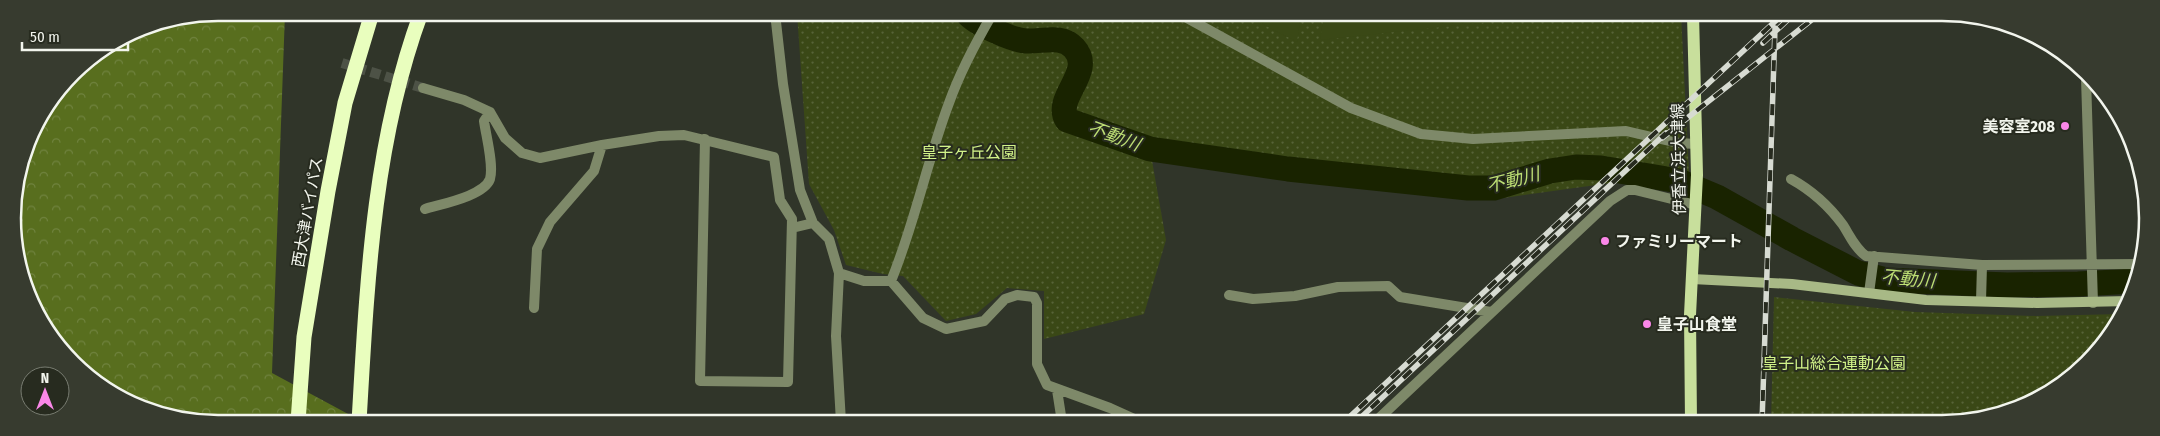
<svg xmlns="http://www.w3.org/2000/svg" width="2160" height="436" font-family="'Fira Sans Condensed','Noto Sans JP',sans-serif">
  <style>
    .forest { fill: url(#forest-crowns) }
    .park { fill: url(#park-dots) }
    .pitch { fill: #3a4816 }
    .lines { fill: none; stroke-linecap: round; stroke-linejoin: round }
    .river { stroke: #192300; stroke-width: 25 }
    .street-tunnel { stroke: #4d5246; stroke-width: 10; stroke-dasharray: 10 5; stroke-linecap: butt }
    .street { stroke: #7e8969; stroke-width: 10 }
    .secondary { stroke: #a8b986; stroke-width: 10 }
    .primary { stroke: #c8df9c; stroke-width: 12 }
    .highway { stroke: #e9febe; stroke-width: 15 }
    .rail-casing { stroke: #d7dbd2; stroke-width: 5.5 }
    .rail { stroke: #272b1f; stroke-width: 4; stroke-dasharray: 11; stroke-linecap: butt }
    .poi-dot { fill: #fa87e8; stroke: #272b1f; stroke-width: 2 }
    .labels { text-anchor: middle; stroke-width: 4; stroke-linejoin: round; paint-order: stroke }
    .poi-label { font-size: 16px; font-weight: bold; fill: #f2f5ed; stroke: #272b1f; text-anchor: start }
    .park-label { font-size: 16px; fill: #d2f389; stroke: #272b1f }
    .street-label { font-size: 16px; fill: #f2f5ed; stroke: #272b1f }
    .water-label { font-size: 18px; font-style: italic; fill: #bdde74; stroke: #272b1f }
    .rim { fill: none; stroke: #f2f5ed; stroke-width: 2.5 }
  </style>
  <defs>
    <pattern id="forest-crowns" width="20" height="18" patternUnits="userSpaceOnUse" patternTransform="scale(1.25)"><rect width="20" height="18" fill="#586e1e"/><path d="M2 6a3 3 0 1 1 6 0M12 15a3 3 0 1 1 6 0" fill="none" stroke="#70833f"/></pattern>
    <pattern id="park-dots" width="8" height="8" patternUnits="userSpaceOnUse" patternTransform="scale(1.25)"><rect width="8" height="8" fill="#3a4816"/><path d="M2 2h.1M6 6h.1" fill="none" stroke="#576338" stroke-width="1.8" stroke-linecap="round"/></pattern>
  </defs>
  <rect width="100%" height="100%" fill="#303529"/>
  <path class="forest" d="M218 13H285L272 373 363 422H191L116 396 63 353 23 284 13 205 28 139 73 72 140 28Z"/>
  <path class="park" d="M797 13 1681 14 1690 193 1632 180 1496 199 1151 155 1166 240 1144 314 1044 339V291L1007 288 976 314 946 321 903 276 883 274 846 265 834 230 809 184Z
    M1774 297 1915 312 2036 316 2122 314 2087 364 2033 402 1956 423H1771Z"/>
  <path class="pitch" d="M1243 14H1301L1297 42Z
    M1324 14H1498V21L1320 40Z"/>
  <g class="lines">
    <path class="river" d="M967 13C976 24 1012 40 1026 41 1042 42 1062 34 1074 48 1096 72 1053 97 1067 120L1150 149 1288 169 1468 188H1494L1550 171 1576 167 1601 168 1679 181 1717 197 1792 239 1858 273 1886 280 2007 285 2078 284 2135 281"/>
    <path class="street-tunnel" d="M342 63 423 88"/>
    <path class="street" d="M775 13 783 84 800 190 813 223 829 239 839 273 836 336 841 422
      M1178 13 1351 108 1421 134 1473 139 1626 131 1678 143 1696 144
      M2086 78 2093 303
      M423 88 464 100 490 112 505 138 522 153 540 158 602 145 659 136 684 135 774 157 780 200 792 219 788 382 700 381 705 139
      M1791 179C1811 190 1829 206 1843 225 1850 236 1855 248 1866 256L1982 265 2140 264
      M425 209C441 204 484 196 490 179 494 165 486 136 484 121L490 112
      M792 228 813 223
      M839 273 864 281H891L923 318 946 329 984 321 1005 299 1017 295 1034 297 1037 303V364L1047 385 1110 408 1141 422
      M891 281C915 223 927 161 949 103 960 72 976 42 993 13
      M1869 293 1874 256
      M1229 295 1253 299 1295 296 1338 287 1388 286 1400 297 1491 312
      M1981 301 1982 265
      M534 308 537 249 550 222 594 171 602 145
      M1057 390 1062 422
      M1374 423 1610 201 1627 190H1635L1696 205"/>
    <path class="secondary" d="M1692 279 1792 284 1926 300 2037 303 2129 301"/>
    <path class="primary" d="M1691 423 1690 315 1697 175 1693 14"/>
    <path class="highway" d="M298 422 304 337 328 191 345 103 372 13
      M359 422C367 285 373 143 421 13"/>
    <defs>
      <path id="rail" d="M1763 43 1794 14
        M1662 138 1819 14
        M1343 423 1783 14
        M1355 423 1666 133
        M1762 423 1775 28"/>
    </defs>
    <use href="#rail" class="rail-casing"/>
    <use href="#rail" class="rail"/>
  </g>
  <g class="poi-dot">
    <circle cx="2065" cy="126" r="5"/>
    <circle cx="1605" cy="241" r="5"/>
    <circle cx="1647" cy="324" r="5"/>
  </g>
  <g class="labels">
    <g class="poi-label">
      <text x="2055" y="132" text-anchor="end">美容室208</text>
      <text x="1615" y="247">ファミリーマート</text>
      <text x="1657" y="330">皇子山食堂</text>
    </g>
    <g class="park-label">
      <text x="969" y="158">皇子ヶ丘公園</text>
      <text x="1834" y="369">皇子山総合運動公園</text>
    </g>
    <g class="street-label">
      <text transform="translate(1678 159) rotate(-91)" y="6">伊香立浜大津線</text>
      <text transform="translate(307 212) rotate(-80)" y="6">西大津バイパス</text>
    </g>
    <g class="water-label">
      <text transform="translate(1114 136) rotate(20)" y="6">不動川</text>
      <text transform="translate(1513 180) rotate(-14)" y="6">不動川</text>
      <text transform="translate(1908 279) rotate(5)" y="6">不動川</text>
    </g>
  </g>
  <path d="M0 0H2160V436H0ZM218 21H1942A197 197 0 0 1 2139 218V218A197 197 0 0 1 1942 415H218A197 197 0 0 1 21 218V218A197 197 0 0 1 218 21Z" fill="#373b2f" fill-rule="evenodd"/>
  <path class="rim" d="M218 21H1942A197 197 0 0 1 2139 218V218A197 197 0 0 1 1942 415H218A197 197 0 0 1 21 218V218A197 197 0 0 1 218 21Z"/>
  <g transform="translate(45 391)"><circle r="24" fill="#272b1f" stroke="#787c71"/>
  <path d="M0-4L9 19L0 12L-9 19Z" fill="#fa87e8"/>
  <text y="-8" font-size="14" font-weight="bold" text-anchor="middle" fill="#f2f5ed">N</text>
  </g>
  <path d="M22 42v8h106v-8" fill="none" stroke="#f2f5ed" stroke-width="2.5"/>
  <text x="30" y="42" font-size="15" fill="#f2f5ed" stroke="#272b1f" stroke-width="4" paint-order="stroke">50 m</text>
</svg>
